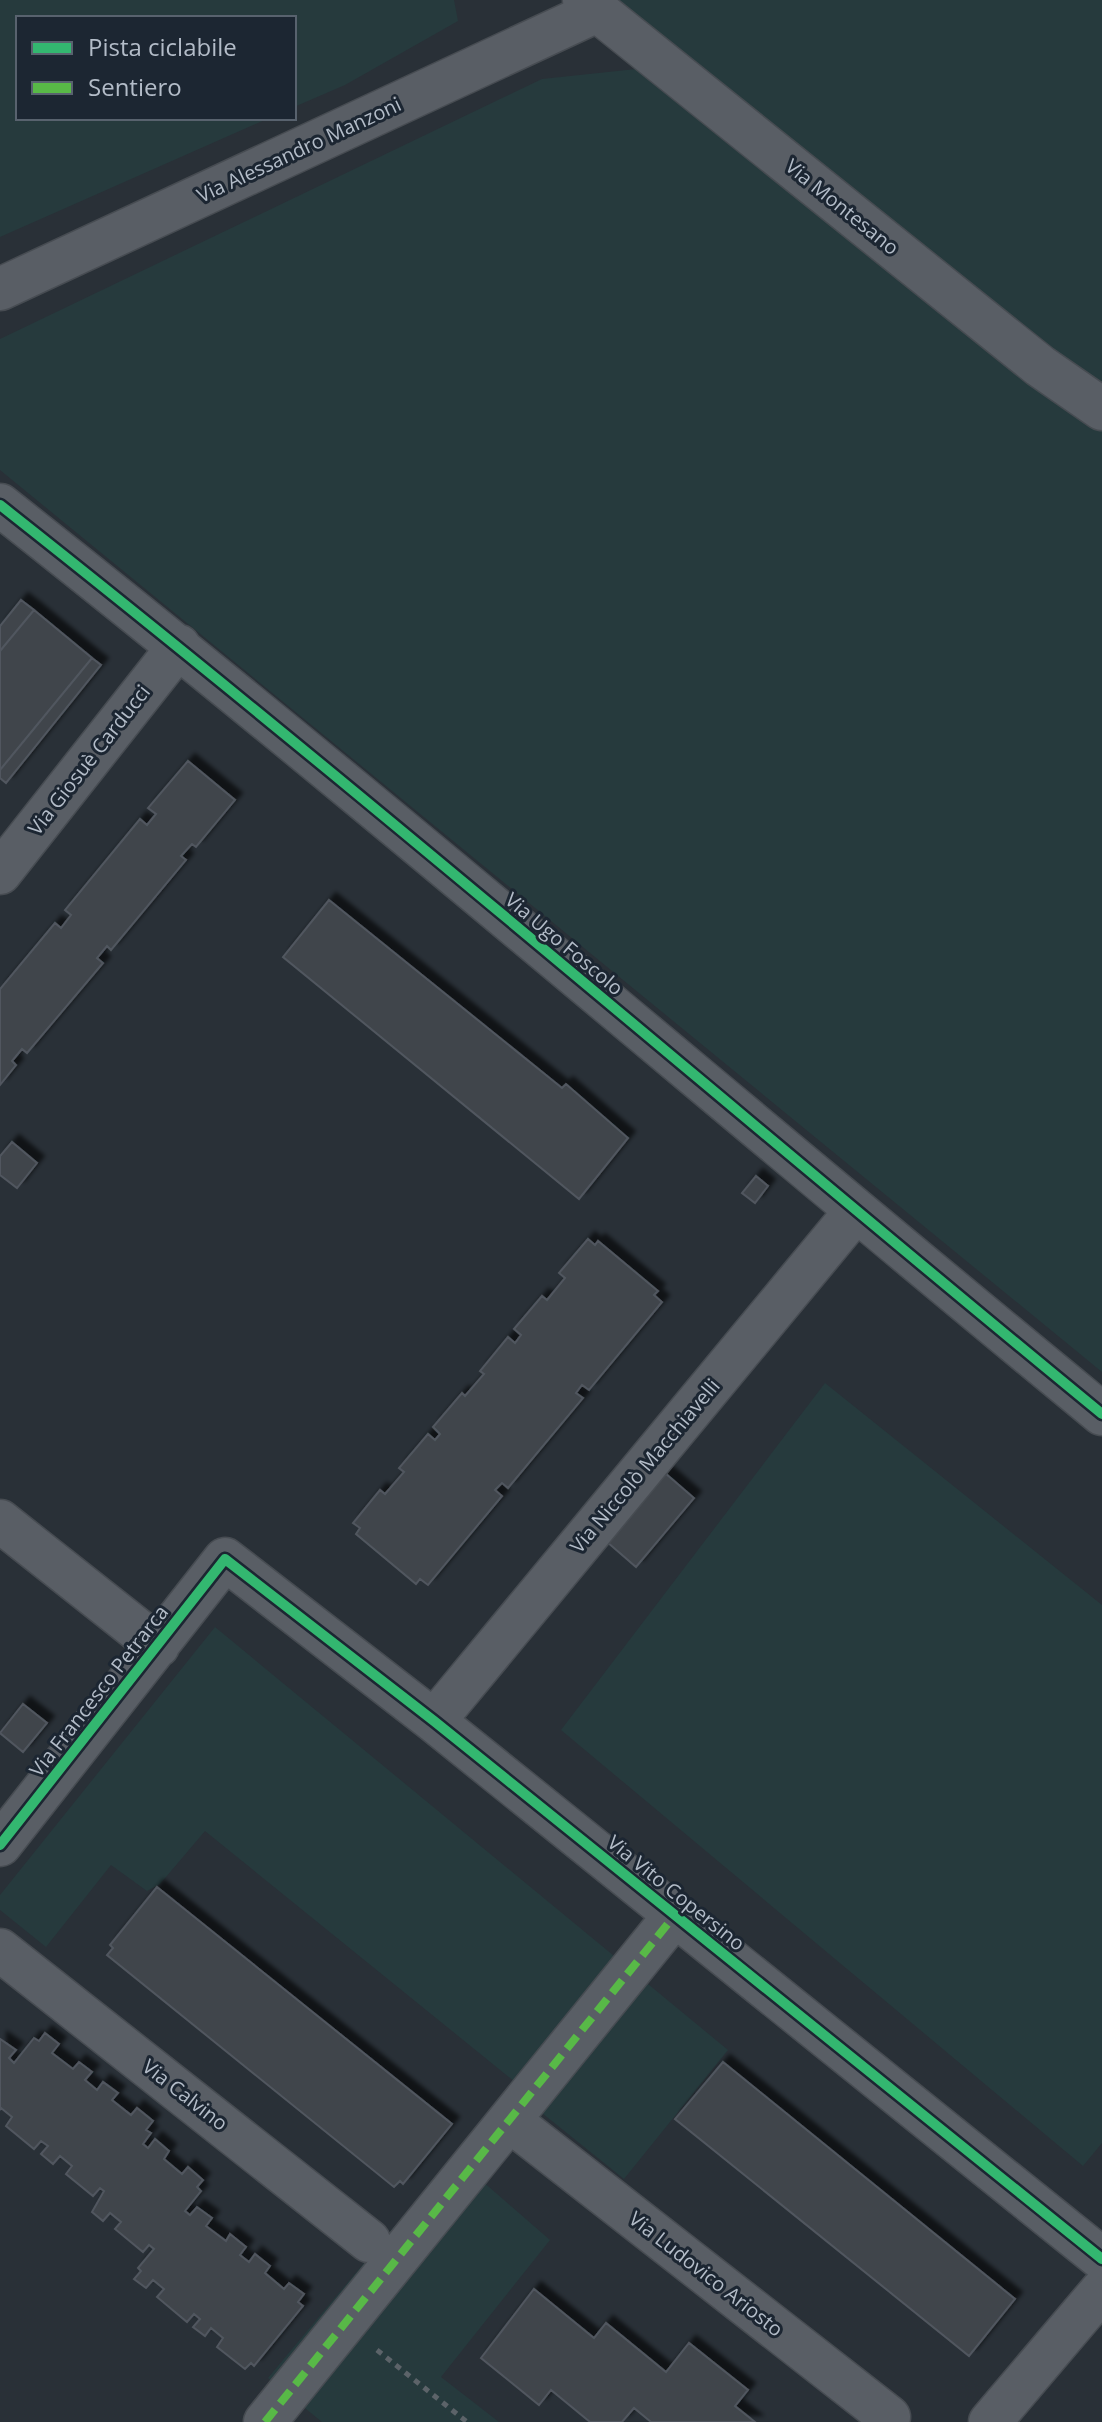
<svg xmlns="http://www.w3.org/2000/svg" width="1102" height="2422" font-family="'Open Sans',sans-serif">
  <style>
    .green { fill: #263a3d }
    .building { fill: #40454c; stroke: #51575f; stroke-width: 2; filter: url(#shadow) }
    .lines { fill: none; stroke-linecap: round; stroke-linejoin: round }
    .minor-casing { stroke: #474c52; stroke-width: 45 }
    .path { stroke: #5c6369; stroke-width: 5; stroke-dasharray: 6 6; stroke-linecap: butt }
    .minor { stroke: #595e65; stroke-width: 42 }
    .quiet { stroke: #58b947; stroke-width: 8; stroke-dasharray: 16 8; stroke-linecap: butt }
    .cycleway-casing { stroke: #1c2632; stroke-width: 15 }
    .cycleway { stroke: #33b770; stroke-width: 10 }
    .labels { text-anchor: middle; stroke-width: 6; stroke-linejoin: round; paint-order: stroke }
    .street-label { font-size: 20px; fill: #b3bcc8; stroke: #1c2632 }
  </style>
  <defs>
    <filter id="shadow"><feDropShadow dx="7" dy="-7" stdDeviation="2" flood-color="#0009"/></filter>
  </defs>
  <rect width="100%" height="100%" fill="#293037"/>
  <path class="green" d="M0 0H454L458 21 345 85 294 107V18H18V118H269L0 237Z
    M576 0H1102V1372L0 470V339L542 79 655 67Z
    M825 1383 1102 1605V2143L1083 2166 561 1730Z
    M215 1627 728 2050 624 2179 537 2109 481 2180 550 2240 441 2377 499 2422H322L268 2378 515 2082 205 1831 160 1884 147 1891 111 1865 46 1947 0 1910V1895Z"/>
  <path class="building" d="M21 600 34 610 0 651V626Z
    M34 610 92 658 0 770V651Z
    M92 658 101 665 6 783 0 778V770Z
    M188 761 235 800 196 847 192 844 181 856 186 860 111 950 107 946 97 958 103 963 27 1053 22 1049 12 1061 16 1065 0 1085V989L55 923 61 928 71 915 65 910 140 819 147 825 156 814 148 808Z
    M329 900 562 1088 566 1084 628 1138 579 1199 283 957Z
    M12 1142 37 1163 17 1188 0 1175V1156Z
    M756 1176 768 1186 755 1203 742 1193Z
    M588 1239 595 1245 598 1241 658 1291 654 1295 662 1302 589 1390 582 1385 576 1393 583 1398 508 1488 502 1483 495 1490 502 1496 428 1585 420 1579 416 1584 356 1534 360 1528 353 1523 380 1490 385 1494 404 1472 399 1468 428 1434 435 1440 440 1434 433 1427 462 1393 465 1396 484 1374 480 1371 508 1337 515 1343 521 1335 514 1329 542 1296 547 1300 565 1278 559 1273Z
    M665 1473 694 1498 636 1567 607 1542Z
    M23 1704 47 1723 23 1752 0 1733Z
    M157 1887 452 2124 403 2184 400 2181 394 2187 107 1955 113 1948 110 1945Z
    M45 2033 59 2044 52 2053 73 2069 79 2062 92 2072 85 2080 97 2090 103 2082 118 2093 112 2100 131 2115 137 2108 153 2121 146 2130 151 2133 143 2144 148 2148 155 2139 169 2151 164 2159 182 2174 188 2167 203 2180 197 2187 201 2191 185 2211 190 2215 197 2207 212 2218 206 2226 226 2241 230 2234 246 2247 240 2255 249 2262 255 2254 270 2266 265 2273 284 2289 289 2283 304 2294 298 2302 303 2306 254 2366 251 2363 245 2369 217 2347 223 2338 211 2328 205 2336 193 2327 200 2319 194 2314 187 2322 157 2297 164 2289 153 2280 146 2288 134 2279 141 2271 138 2268 154 2249 149 2245 143 2252 115 2229 121 2222 110 2213 103 2221 92 2212 104 2191 100 2188 93 2196 66 2174 72 2166 60 2156 53 2164 41 2154 48 2146 41 2141 34 2149 6 2126 12 2117 1 2108 0 2110V2039L16 2050 9 2058 14 2063 34 2038 39 2041Z
    M723 2062 1015 2299 969 2356 675 2119Z
    M534 2289 594 2338 606 2323 666 2372 689 2343 748 2390 735 2406 755 2422H651L634 2408 622 2422H590L551 2390 539 2405 481 2358Z"/>
  <g class="lines">
    <defs>
      <path id="minor" d="M584 0 1040 366 1102 409
        M0 289 597 11
        M0 505C374 800 734 1112 1102 1414
        M0 873 179 646
        M0 1521 158 1646
        M434 1721 855 1212
        M0 1845 225 1559 434 1721 1102 2259
        M0 1950 369 2241
        M523 2131 889 2417 885 2422
        M265 2422 675 1915
        M990 2422 1102 2290"/>
    </defs>
    <use href="#minor" class="minor-casing"/>
    <path class="path" d="M377 2350 467 2422"/>
    <use href="#minor" class="minor"/>
    <path class="quiet" d="M265 2422 675 1915"/>
    <defs>
      <path id="cycleway" d="M0 505C374 800 734 1112 1102 1414
        M0 1845 225 1559 434 1721 1102 2259"/>
    </defs>
    <use href="#cycleway" class="cycleway-casing"/>
    <use href="#cycleway" class="cycleway"/>
  </g>
  <g class="labels">
    <g class="street-label">
      <text transform="translate(299 150) rotate(-25)" y="7">Via Alessandro Manzoni</text>
      <text transform="translate(842 207) rotate(39)" y="7">Via Montesano</text>
      <text transform="translate(89 760) rotate(-52)" y="7">Via Giosuè Carducci</text>
      <text transform="translate(564 944) rotate(40)" y="7">Via Ugo Foscolo</text>
      <text transform="translate(645 1466) rotate(-50)" y="7">Via Niccolò Macchiavelli</text>
      <text transform="translate(99 1691) rotate(-52)" y="7">Via Francesco Petrarca</text>
      <text transform="translate(676 1893) rotate(39)" y="7">Via Vito Copersino</text>
      <text transform="translate(185 2095) rotate(38)" y="7">Via Calvino</text>
      <text transform="translate(706 2274) rotate(38)" y="7">Via Ludovico Ariosto</text>
    </g>
  </g>
  <rect x="16" y="16" width="280" height="104" fill="#1c2632" stroke="#58626e" stroke-width="2"/>
  <rect x="32" y="42" width="40" height="12" fill="#33b770" stroke="#58626e" stroke-width="2"/>
  <text x="88" y="56" font-size="24" fill="#b3bcc8">Pista ciclabile</text>
  <rect x="32" y="82" width="40" height="12" fill="#58b947" stroke="#58626e" stroke-width="2"/>
  <text x="88" y="96" font-size="24" fill="#b3bcc8">Sentiero</text>
</svg>
